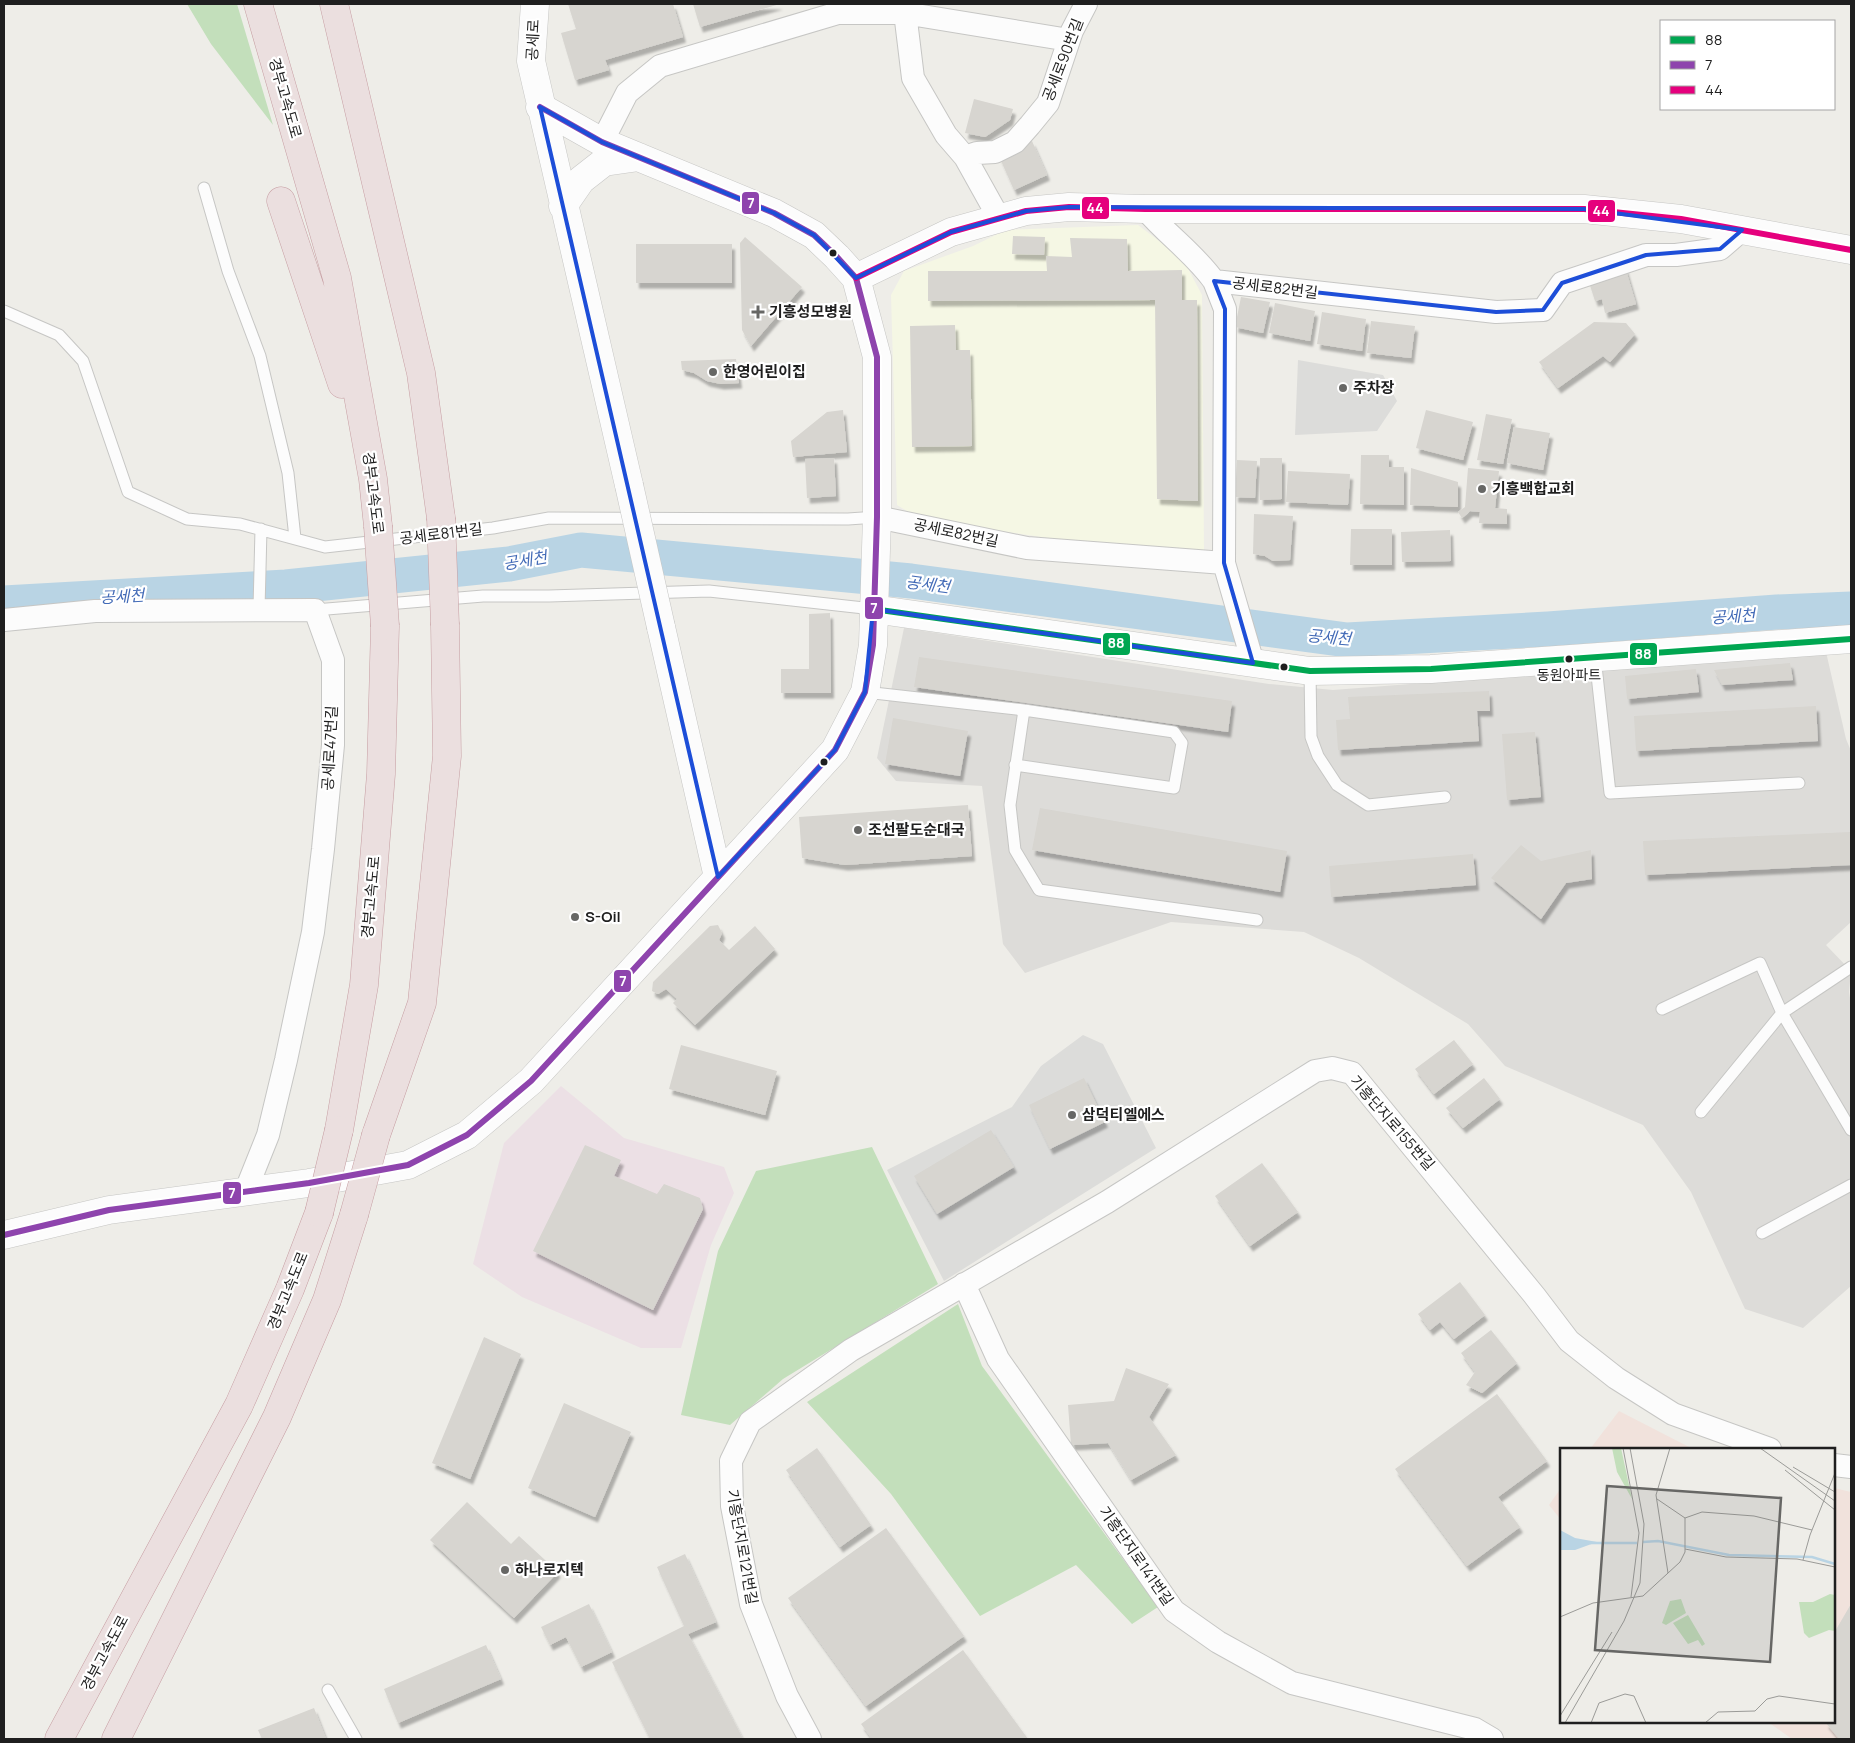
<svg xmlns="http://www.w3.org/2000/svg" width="1855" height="1743" font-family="Manrope,'Noto Sans KR',sans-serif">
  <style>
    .residential { fill: #dddcd9 }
    .commercial { fill: #f1e2dc }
    .industrial { fill: #ece0e5 }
    .education { fill: #f5f7e4 }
    .forest { fill: #c3dfbb }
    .parking { fill: #dcdcda }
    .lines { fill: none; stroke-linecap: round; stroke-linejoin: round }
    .river { stroke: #b9d4e4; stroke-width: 35 }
    .building { fill: #d7d5d0; filter: url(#shadow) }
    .service-casing { stroke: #c6c6c4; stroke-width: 13 }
    .minor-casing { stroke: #c6c6c4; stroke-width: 24 }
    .tertiary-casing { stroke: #c6c6c4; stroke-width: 29 }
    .motorway-casing { stroke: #c69da2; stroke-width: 29 }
    .service { stroke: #fcfcfc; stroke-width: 11 }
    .minor { stroke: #fcfcfc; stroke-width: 22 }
    .tertiary { stroke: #fcfcfc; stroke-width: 28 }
    .motorway { stroke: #ebdfdf; stroke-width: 28 }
    .tertiary-bridge-casing { stroke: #c6c6c4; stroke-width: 29; stroke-linecap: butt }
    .motorway-bridge-casing { stroke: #c69da2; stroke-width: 29; stroke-linecap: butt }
    .tertiary-bridge { stroke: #fcfcfc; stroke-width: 28 }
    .motorway-bridge { stroke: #ebdfdf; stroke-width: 28 }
    .bus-1-casing { stroke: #fff; stroke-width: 10 }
    .bus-2-casing { stroke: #fff; stroke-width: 10 }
    .bus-3-casing { stroke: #fff; stroke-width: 10 }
    .bus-1 { stroke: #00a651; stroke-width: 6 }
    .bus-2 { stroke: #8e44ad; stroke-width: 6 }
    .bus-3 { stroke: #e5007d; stroke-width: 6 }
    .marked { fill: none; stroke: #1d4ed8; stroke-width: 4; stroke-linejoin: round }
    .bus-dot { fill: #1f1f1f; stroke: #fff; stroke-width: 2 }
    .poi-dot { fill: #676765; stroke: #fff; stroke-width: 2 }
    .labels { text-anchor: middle; stroke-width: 4.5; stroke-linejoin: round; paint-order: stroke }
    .bus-label { font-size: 14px; fill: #1f1f1f; stroke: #fff }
    .street-label { font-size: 15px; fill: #1f1f1f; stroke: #fff }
    .poi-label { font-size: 15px; font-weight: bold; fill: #1f1f1f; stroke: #fff; text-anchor: start }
    .water-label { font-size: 16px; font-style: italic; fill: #436bb7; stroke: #fff }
    .inset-river { fill: none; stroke: #b9d4e4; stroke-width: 2.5 }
    .inset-road { fill: none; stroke: #9b9b98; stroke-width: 1 }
    .view { fill: #676765; fill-opacity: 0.15; stroke: #676765; stroke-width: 2.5 }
    .inset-edge { fill: none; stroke: #1f1f1f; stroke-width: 2.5 }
    .line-badge { stroke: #fff; stroke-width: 2 }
    .badge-label { font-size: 14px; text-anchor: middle; font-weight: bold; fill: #fff }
  </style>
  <defs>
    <filter id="shadow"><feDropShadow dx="3" dy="5.5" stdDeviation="1" flood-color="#0004"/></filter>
  </defs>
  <rect width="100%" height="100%" fill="#eeede8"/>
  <path class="residential" d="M904 628 1269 684 1333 690 1826 652 1846 739 1851 751V922L1826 945 1851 971 1849 992 1851 1004V1286L1803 1328 1745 1309 1691 1192 1643 1125 1505 1066 1468 1024 1359 958 1304 932 1171 922 1025 973 1003 944 982 786 896 781 877 758Z"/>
  <path class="commercial" d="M1619 1411 1693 1449H1590Z
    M1561 1488V1520L1549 1505Z
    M1834 1488 1851 1492V1739H1792L1768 1722H1834Z"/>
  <path class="industrial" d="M561 1086 624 1138 724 1167 734 1193 711 1245 681 1348H641L522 1297 473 1264 504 1143Z"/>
  <path class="education" d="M1138 225 1183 259 1202 295 1204 551 1068 541 920 519 897 505 891 295 904 271 973 246 1006 230Z"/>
  <path class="forest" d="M187 4H237L273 125 211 44Z
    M872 1147 938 1284 783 1379 730 1425 681 1415 718 1251 756 1171Z
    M958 1304 982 1366 1158 1607 1132 1624 1076 1565 980 1616 891 1494 807 1402Z"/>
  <path class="parking" d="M1298 360 1383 375 1397 401 1377 431 1295 435Z
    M1083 1035 1103 1044 1156 1148 944 1281 887 1170 1012 1107 1041 1066Z"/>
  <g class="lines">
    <path class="river" d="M4 603 286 587 509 564 581 550 911 581 1347 640 1548 629 1777 612 1851 609"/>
  </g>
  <path class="building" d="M568 4H673L683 37 605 60 609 70 575 80 561 33 576 29Z
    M693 4H780L700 27Z
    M974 99 1013 109 1010 120 985 137 965 133Z
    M1032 141 1047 175 1014 190 999 156Z
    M1013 236 1045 237 1044 255 1012 254Z
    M745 237 802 287 751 346 742 330 740 243Z
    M1070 238 1127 239 1128 271 1182 270V300H1197L1198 501 1157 499 1155 300 928 301V271H1047L1046 256 1072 257Z
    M636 244H732V283H636Z
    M1625 267 1636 304 1605 313 1602 299 1595 301 1588 279Z
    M1241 297 1270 302 1263 333 1235 327Z
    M1275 303 1315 311 1310 341 1269 333Z
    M1322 312 1366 319 1362 351 1317 344Z
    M1371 321 1415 326 1411 358 1367 353Z
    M1594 322 1626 323 1635 334 1610 362 1603 356 1558 388 1539 362Z
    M955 325 956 350H970L972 446 912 447 910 326Z
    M736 359 739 383 721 384 707 381 694 373 682 370 681 361Z
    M843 410 847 452 793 457 791 441 827 412Z
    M1426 410 1473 422 1463 460 1416 448Z
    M1486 414 1512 419 1503 464 1477 460Z
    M1514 427 1550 433 1543 470 1507 463Z
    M1361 455H1389V467H1404V505L1360 504Z
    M834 458 836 496 807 498 805 459Z
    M1260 458H1282V499L1260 500Z
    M1237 460 1257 461 1255 498 1235 497Z
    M1411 468 1458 482V507L1410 505Z
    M1468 468 1499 471 1495 508 1507 509V524L1479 523 1480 512 1470 511 1462 518 1458 512 1465 507Z
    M1288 471 1350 474 1348 505 1286 502Z
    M1254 514 1293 516 1290 560 1273 561 1265 556 1253 554Z
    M1351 529H1392V565H1350Z
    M1450 530 1451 561 1402 562 1401 532Z
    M830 613 831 693H781V669H809V614Z
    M919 657 1232 701 1228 732 914 687Z
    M1790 663 1793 680 1722 685 1714 670Z
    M1696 669 1699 692 1627 699 1625 676Z
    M1489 691 1490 711H1477L1479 741 1338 750 1336 720 1350 719 1348 697Z
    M1816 706 1818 741 1636 751 1634 716Z
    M893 718 968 731 960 776 885 764Z
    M1535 732 1541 797 1507 800 1502 734Z
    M968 805 972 856 845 865 802 858 799 817Z
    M1040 808 1287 851 1280 892 1032 850Z
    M1850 832 1851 865 1645 875 1643 841Z
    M1521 845 1541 861 1591 850 1592 879 1566 883 1541 919 1491 878Z
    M1473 854 1476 885 1331 897 1329 866Z
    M718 925 722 933 719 940 729 950 755 926 775 949 695 1025 673 1003 677 999 666 989 658 994 652 991 653 982 710 926Z
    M1454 1040 1473 1064 1434 1094 1415 1069Z
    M681 1045 777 1071 765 1115 669 1089Z
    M1084 1078 1105 1122 1050 1149 1029 1105Z
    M1484 1078 1500 1099 1463 1128 1446 1108Z
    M991 1130 1014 1167 937 1214 914 1176Z
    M585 1145 621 1160 614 1176 657 1194 664 1184 700 1198 703 1209 653 1310 533 1251Z
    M1262 1163 1298 1212 1250 1246 1215 1196Z
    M1460 1282 1485 1315 1454 1339 1440 1322 1430 1330 1418 1314Z
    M1491 1330 1517 1363 1482 1393 1466 1385 1475 1372 1461 1353Z
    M484 1337 521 1354 470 1479 432 1463Z
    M1126 1368 1169 1384 1149 1417 1176 1455 1131 1480 1108 1443 1071 1445 1068 1405 1114 1401Z
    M1497 1394 1547 1461 1498 1497 1520 1527 1467 1566 1395 1469Z
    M564 1403 631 1432 595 1517 528 1488Z
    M817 1448 871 1525 840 1547 786 1470Z
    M467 1502 511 1544 519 1536 558 1572 514 1618 430 1540Z
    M886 1528 964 1636 866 1706 788 1598Z
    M685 1554 716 1622 688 1634 743 1739H650L612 1662 684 1626 657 1567Z
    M589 1604 612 1652 581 1667 566 1637 550 1645 541 1627Z
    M1851 1604V1739H1839L1825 1722H1834V1633Z
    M486 1645 501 1679 398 1723 384 1689Z
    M963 1650 1028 1739H872L861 1724Z
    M314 1708 326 1739H262L258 1730Z"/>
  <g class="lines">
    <defs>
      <path id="service" d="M204 188 228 271 260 356 288 473 295 538
        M4 311 59 335 83 361 128 492 187 519 240 524 325 547 493 528 549 518 848 519 877 517
        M259 609 261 529
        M315 610 483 596H549L709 591 873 609
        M1595 657 1610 793 1799 783
        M1310 671 1311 737 1318 756 1337 785 1368 805 1445 797
        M865 692 1024 710 1174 732 1182 743 1174 788 1015 765
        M1024 710 1010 805 1015 850 1039 890 1257 920
        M1662 1009 1760 963 1782 1013 1851 967
        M1701 1112 1782 1013 1851 1130
        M1762 1233 1851 1185
        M328 1690 356 1739"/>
      <path id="minor" d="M904 4 913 78 946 135 965 157 999 218
        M602 142 627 93 660 66 838 13H904L1069 40
        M965 157 977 153 995 152 1015 142 1030 125 1048 103 1072 31 1086 4
        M1145 209C1167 235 1194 253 1214 281
        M877 517 1027 548 1224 563 1225 309 1214 281 1496 312 1543 310 1562 283 1646 255H1676L1720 249 1742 230
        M1224 563 1253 663
        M4 620 95 611 315 610 333 660V745L323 849 313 932 286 1060 268 1135 246 1190
        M964 1284 998 1359 1174 1611 1218 1642 1292 1683 1475 1729 1492 1739
        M1834 1465 1851 1467
        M810 1739 787 1696 751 1604 732 1506 731 1461 750 1422 851 1350 1107 1202 1315 1071 1332 1068 1352 1073 1534 1295 1569 1341 1616 1378 1673 1414 1770 1449"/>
      <path id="tertiary" d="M535 4 531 61 629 485
        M563 206 581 180 604 162 639 157
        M856 278 951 232 1026 211 1069 207 1145 209H1584L1681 219 1851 250
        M873 609 1310 671 1431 669 1851 639
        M661 627 718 877
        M4 1235 109 1210 309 1183 408 1165 467 1135 531 1081 835 750 865 692 873 645 877 517V357L856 278 837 257 814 235 774 213 602 142 540 107"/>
      <path id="motorway" d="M258 4 337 278 373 479 378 526
        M334 4 421 373 441 518
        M281 201 342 384
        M339 1130 364 985 381 774 385 626
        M376 1135 422 1003 447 756 445 625
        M59 1739 239 1405 290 1289 319 1213
        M116 1739 277 1417 327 1300 354 1215"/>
    </defs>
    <use href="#service" class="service-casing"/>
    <use href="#minor" class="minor-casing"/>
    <use href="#tertiary" class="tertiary-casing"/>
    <use href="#motorway" class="motorway-casing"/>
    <use href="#service" class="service"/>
    <use href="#minor" class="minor"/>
    <use href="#tertiary" class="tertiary"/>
    <use href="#motorway" class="motorway"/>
    <defs>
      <path id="tertiary-bridge" d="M629 485 661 627"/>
      <path id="motorway-bridge" d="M441 518 445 625
        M378 526 385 626
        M319 1213 339 1130
        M354 1215 376 1135"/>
    </defs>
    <use href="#tertiary-bridge" class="tertiary-bridge-casing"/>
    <use href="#motorway-bridge" class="motorway-bridge-casing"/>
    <use href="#tertiary-bridge" class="tertiary-bridge"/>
    <use href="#motorway-bridge" class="motorway-bridge"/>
    <defs>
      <path id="bus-1" d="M873 609 1310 671 1431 669 1851 639"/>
      <path id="bus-2" d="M4 1235 109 1210 309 1183 408 1165 467 1135 531 1081 835 750 865 692 873 645 877 517V357L856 278 837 257 814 235 774 213 602 142 540 107"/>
      <path id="bus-3" d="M856 278 951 232 1026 211 1069 207 1145 209H1584L1681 219 1851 250"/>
    </defs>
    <use href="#bus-1" class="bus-1-casing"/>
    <use href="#bus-2" class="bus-2-casing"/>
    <use href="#bus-3" class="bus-3-casing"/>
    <use href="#bus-1" class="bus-1"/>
    <use href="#bus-2" class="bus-2"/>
    <use href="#bus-3" class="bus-3"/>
  </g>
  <path class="marked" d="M540 107 602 142 774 213 814 235 856 278 951 232 1026 211 1069 207 1584 209 1742 230 1720 249 1646 255 1562 283 1543 310 1496 312 1214 281 1225 309 1224 563 1253 663 873 609 865 692 835 750 718 877Z"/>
  <g class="bus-dot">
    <circle cx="833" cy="253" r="4.5"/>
    <circle cx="1569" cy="659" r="4.5"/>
    <circle cx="1284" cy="667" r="4.5"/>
    <circle cx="824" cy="762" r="4.5"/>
  </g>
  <g class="poi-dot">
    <path d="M755.5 304.5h5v5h5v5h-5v5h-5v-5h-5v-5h5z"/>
    <circle cx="713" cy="372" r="5"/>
    <circle cx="1343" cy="388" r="5"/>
    <circle cx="1482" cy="489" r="5"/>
    <circle cx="858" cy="830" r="5"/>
    <circle cx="575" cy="917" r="5"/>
    <circle cx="1072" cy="1115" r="5"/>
    <circle cx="505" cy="1570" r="5"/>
  </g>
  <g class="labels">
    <g class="bus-label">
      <text x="1569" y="680">동원아파트</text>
    </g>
    <g class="street-label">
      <text transform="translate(533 40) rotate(-87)" y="5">공세로</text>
      <text transform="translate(1063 60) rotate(-69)" y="5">공세로90번길</text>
      <text transform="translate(285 98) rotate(74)" y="5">경부고속도로</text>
      <text transform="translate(1275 288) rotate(7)" y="5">공세로82번길</text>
      <text transform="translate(373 493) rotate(83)" y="5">경부고속도로</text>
      <text transform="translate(956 533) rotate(12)" y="5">공세로82번길</text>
      <text transform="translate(441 534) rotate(-7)" y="5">공세로81번길</text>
      <text transform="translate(330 748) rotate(-87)" y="5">공세로47번길</text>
      <text transform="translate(371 897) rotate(-85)" y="5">경부고속도로</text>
      <text transform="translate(1392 1123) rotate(49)" y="5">기흥단지로155번길</text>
      <text transform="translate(288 1291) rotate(-68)" y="5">경부고속도로</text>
      <text transform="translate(742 1547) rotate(80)" y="5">기흥단지로121번길</text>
      <text transform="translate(1136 1556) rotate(55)" y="5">기흥단지로141번길</text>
      <text transform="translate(105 1653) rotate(-62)" y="5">경부고속도로</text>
    </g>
    <g class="poi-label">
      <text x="769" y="317">기흥성모병원</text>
      <text x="723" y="377">한영어린이집</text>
      <text x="1353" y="393">주차장</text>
      <text x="1492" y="494">기흥백합교회</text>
      <text x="868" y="835">조선팔도순대국</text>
      <text x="585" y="922">S-Oil</text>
      <text x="1082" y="1120">삼덕티엘에스</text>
      <text x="515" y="1575">하나로지텍</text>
    </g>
    <g class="water-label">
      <text transform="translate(525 560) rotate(-10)" y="6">공세천</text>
      <text transform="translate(928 584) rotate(7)" y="6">공세천</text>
      <text transform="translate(122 596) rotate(-3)" y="6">공세천</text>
      <text transform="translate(1733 616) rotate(-4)" y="6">공세천</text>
      <text transform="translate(1329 637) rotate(5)" y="6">공세천</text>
    </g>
  </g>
  <g transform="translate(1560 1448)">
    <rect width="275" height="275" fill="#eeede8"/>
    <path d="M52 0H61L72 51 57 24ZM270 146 275 147V183L269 182 249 190 244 185 239 154H253ZM121 151 126 165 106 177 102 175 110 153ZM128 167 145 196 142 198 138 192 128 196 113 175Z" fill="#c3dfbb"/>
    <path d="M0 82 15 90 37 94 15 102H0Z" fill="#b9d4e4"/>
    <path class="inset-river" d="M83 94 98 93 169 107 252 109 275 116M30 95H77"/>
    <path class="inset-road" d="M63 0 79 85 71 149M200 0 275 53M233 19 275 44M225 22 275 62M125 70 142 64 194 68 252 82M125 101 166 109 237 111 275 119M243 112 250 87 275 25M108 125 96 47 110 0M0 169 33 155 83 148 120 114 125 104V70L97 51M0 268 52 184M5 275 64 173 80 135 84 76 70 0M31 275 39 255 65 246 74 248 86 275M145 275 158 264 195 263 207 251 219 248 275 256"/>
    <path class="view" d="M47 38 221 50 210 214 35 202Z"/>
    <rect width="275" height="275" class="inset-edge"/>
  </g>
  <g class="line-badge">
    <rect x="741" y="191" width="19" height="24" rx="5" fill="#8e44ad"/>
    <rect x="1081" y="196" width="29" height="24" rx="5" fill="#e5007d"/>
    <rect x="1587" y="199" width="29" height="24" rx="5" fill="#e5007d"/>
    <rect x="864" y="596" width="20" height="24" rx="5" fill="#8e44ad"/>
    <rect x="1102" y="632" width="29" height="24" rx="5" fill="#00a651"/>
    <rect x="1629" y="642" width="29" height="24" rx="5" fill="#00a651"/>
    <rect x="613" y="969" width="19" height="24" rx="5" fill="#8e44ad"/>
    <rect x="222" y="1181" width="20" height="24" rx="5" fill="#8e44ad"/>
  </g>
  <g class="badge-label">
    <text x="751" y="208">7</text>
    <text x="1095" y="213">44</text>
    <text x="1601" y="216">44</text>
    <text x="874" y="613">7</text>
    <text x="1116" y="648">88</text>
    <text x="1643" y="659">88</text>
    <text x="623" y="986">7</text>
    <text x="232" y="1198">7</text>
  </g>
  <rect width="1855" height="1743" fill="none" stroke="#1f1f1f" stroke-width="10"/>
  <rect x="1660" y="20" width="175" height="90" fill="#ffffff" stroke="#a5a5a5"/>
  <rect x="1670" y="36" width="25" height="8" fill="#00a651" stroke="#a5a5a5"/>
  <text x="1705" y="45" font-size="15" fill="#1f1f1f">88</text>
  <rect x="1670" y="61" width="25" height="8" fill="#8e44ad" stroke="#a5a5a5"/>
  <text x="1705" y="70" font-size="15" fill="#1f1f1f">7</text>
  <rect x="1670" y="86" width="25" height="8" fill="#e5007d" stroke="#a5a5a5"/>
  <text x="1705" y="95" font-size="15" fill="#1f1f1f">44</text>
</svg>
